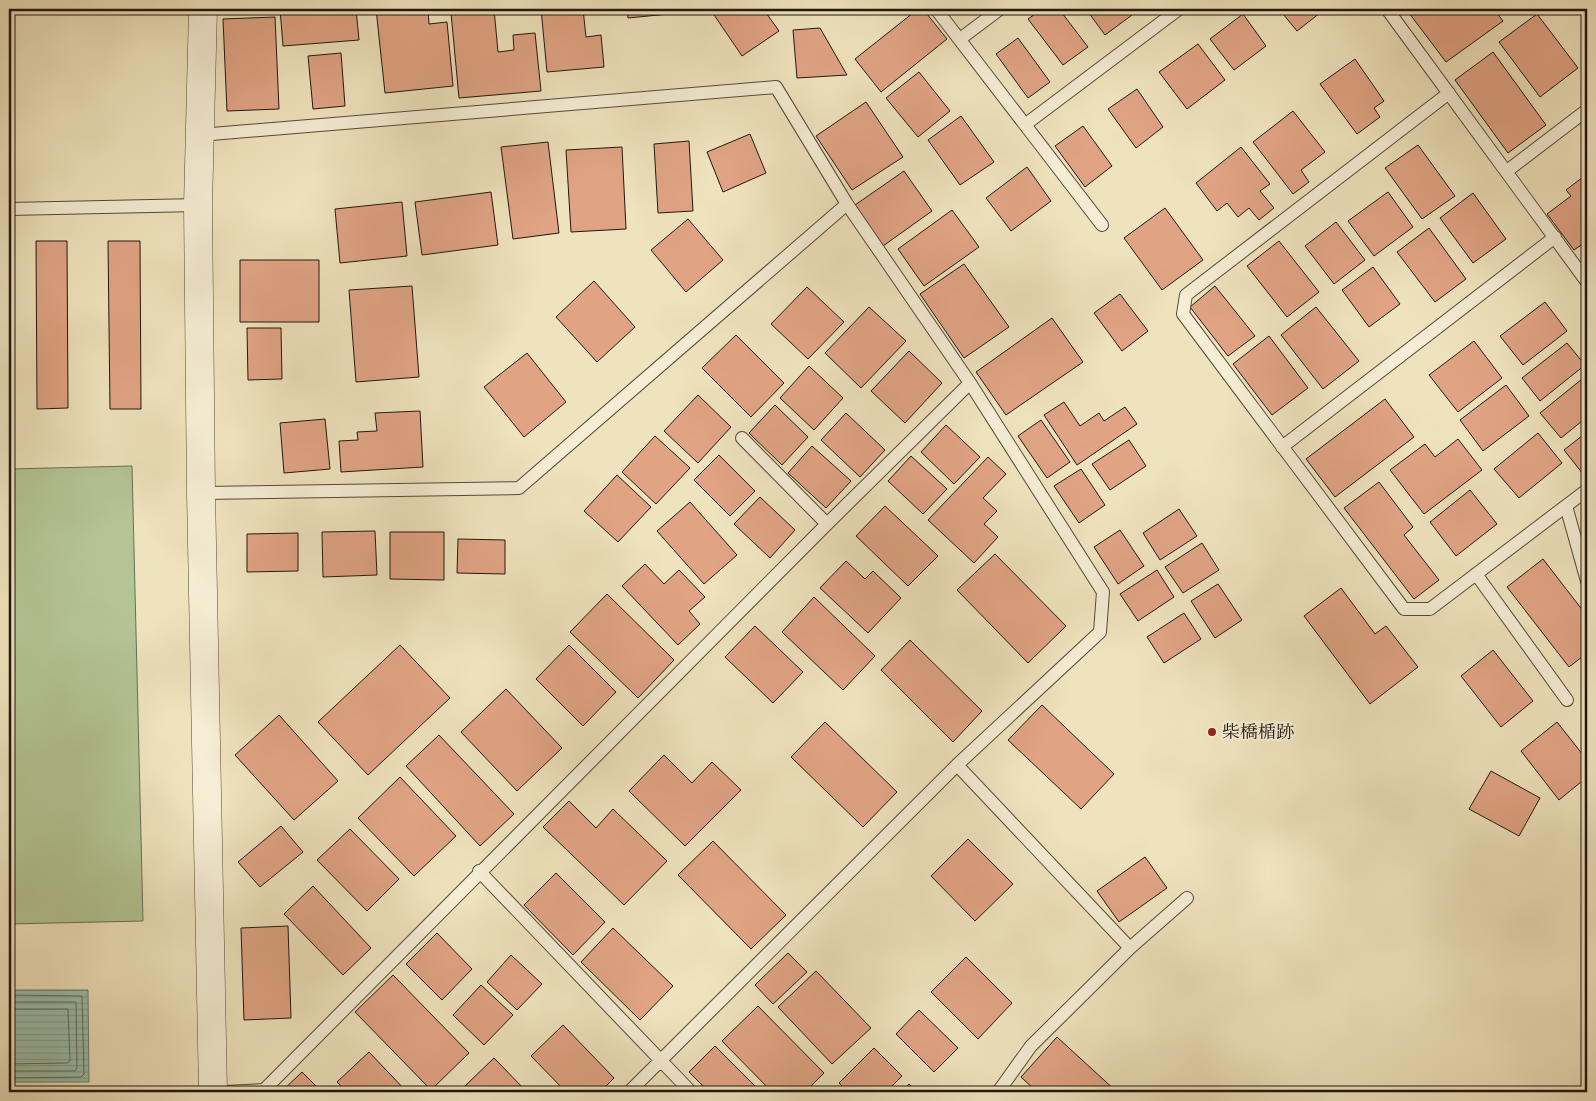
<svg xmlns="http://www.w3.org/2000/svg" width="1596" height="1101" font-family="'IM FELL Double Pica','Noto Serif JP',serif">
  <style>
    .pitch { fill: #b4c595; stroke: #6b6e52 }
    .water { fill: url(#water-rules); stroke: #6b7b6d }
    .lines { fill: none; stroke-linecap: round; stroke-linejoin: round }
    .shore { stroke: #5e6a5e; stroke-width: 1 }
    .building { fill: #e0a485; stroke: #221610 }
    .service-casing { stroke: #55493b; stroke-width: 14 }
    .tertiary-casing { stroke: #55493b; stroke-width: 29 }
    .service { stroke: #f5edd4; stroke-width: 12 }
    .tertiary { stroke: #f5edd4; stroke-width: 28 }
    .poi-dot { fill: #8f2418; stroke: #f5edd4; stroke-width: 2 }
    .labels { text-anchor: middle; stroke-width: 4.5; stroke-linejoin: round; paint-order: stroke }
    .poi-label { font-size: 18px; fill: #221610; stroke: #f5edd4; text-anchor: start }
  </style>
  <defs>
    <pattern id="water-rules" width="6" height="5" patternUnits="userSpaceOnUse" patternTransform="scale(1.25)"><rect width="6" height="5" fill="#9bbfab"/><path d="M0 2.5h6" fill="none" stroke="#85a392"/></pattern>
  </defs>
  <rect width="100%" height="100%" fill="#efe3bd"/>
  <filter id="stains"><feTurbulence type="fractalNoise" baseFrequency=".004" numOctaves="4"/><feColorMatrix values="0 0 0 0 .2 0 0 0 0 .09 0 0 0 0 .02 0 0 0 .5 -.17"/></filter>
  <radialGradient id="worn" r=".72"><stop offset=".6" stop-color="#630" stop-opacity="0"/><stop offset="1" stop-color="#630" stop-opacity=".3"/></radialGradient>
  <path class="pitch" d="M132 466 143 921 9 924V469Z"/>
  <path class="water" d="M9 990H88L89 1082H9Z"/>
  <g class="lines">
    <path class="shore" d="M9 995 82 996 84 1074 81 1077 9 1078
      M9 1002H76L77 1068 75 1071H9
      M9 1009H68L70 1061 67 1063 9 1064"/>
  </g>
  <path class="building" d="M280 9H356L359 40 283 46Z
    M376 9H428L429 24 447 22 453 86 385 93Z
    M494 9 498 52 514 50 513 35 535 33 541 91 459 98 451 13Z
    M541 9H583L586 37 601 35 604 67 547 72Z
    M627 9H679V13L628 18Z
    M710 9H767L764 10 779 31 742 56Z
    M918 9H923L947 39 881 92 855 59Z
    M1042 9H1059L1088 47 1063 65 1028 19Z
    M1086 9H1128L1132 15 1105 35Z
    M1279 9H1325L1297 31Z
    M1406 9H1494L1503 21 1446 62Z
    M1243 14 1266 46 1234 70 1210 39Z
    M1537 14 1578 68 1540 97 1499 42Z
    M275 17 279 109 227 111 223 19Z
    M820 28 847 75 797 78 793 30Z
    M1018 38 1050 82 1028 98 996 54Z
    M1198 44 1225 80 1187 109 1159 72Z
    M1493 52 1546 125 1508 153 1455 80Z
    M341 53 345 106 313 109 308 56Z
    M1355 59 1384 101 1374 108 1380 117 1357 134 1320 84Z
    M919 72 950 111 918 137 886 98Z
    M1137 89 1163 127 1136 148 1108 109Z
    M866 102 903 157 852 190 816 136Z
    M1293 111 1325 152 1301 170 1309 182 1293 194 1253 142Z
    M961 116 994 162 960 185 928 140Z
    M1083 126 1112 166 1085 187 1055 146Z
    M750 134 766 173 723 192 707 152Z
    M9 140H11L10 195H9Z
    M689 141 693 211 658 213 654 144Z
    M548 142 559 233 513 239 501 147Z
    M1418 145 1455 196 1422 219 1385 168Z
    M622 147 626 229 571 232 566 150Z
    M1241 147 1270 184 1260 191 1274 208 1259 220 1249 208 1238 217 1227 203 1217 211 1196 183Z
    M1027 167 1051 201 1011 231 986 198Z
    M904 171 932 211 883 246 855 205Z
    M1587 174V241L1574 250 1547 214 1571 196 1566 190Z
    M491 192 498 245 422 255 415 202Z
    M1388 192 1413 227 1374 256 1348 221Z
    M1473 193 1506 239 1473 263 1440 218Z
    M402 202 407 256 340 263 335 209Z
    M1165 208 1203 260 1162 290 1124 238Z
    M952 210 979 247 924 286 898 249Z
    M688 219 723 260 686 292 651 250Z
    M1336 222 1365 260 1334 284 1305 246Z
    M1429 228 1466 279 1435 302 1397 252Z
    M36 241H67L68 408 37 409Z
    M108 241H140L141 409H110Z
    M1279 241 1319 292 1287 317 1247 266Z
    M240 260H319V322H240Z
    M964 264 1009 327 964 358 920 294Z
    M1373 267 1400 304 1369 327 1342 290Z
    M594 281 635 327 597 362 556 317Z
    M412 286 419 377 356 382 349 290Z
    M1215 286 1255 336 1228 356 1190 307Z
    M807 287 844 322 808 359 771 324Z
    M1120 294 1148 331 1122 351 1094 313Z
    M1545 302 1567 331 1523 365 1500 336Z
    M869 307 906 341 861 388 825 353Z
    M1316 307 1359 361 1323 389 1281 335Z
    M1052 318 1083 362 1006 415 976 372Z
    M247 328H281L282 379 248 380Z
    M736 335 784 383 751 417 702 368Z
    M1269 336 1308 388 1272 415 1233 364Z
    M1474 341 1502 378 1458 412 1429 375Z
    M1567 343 1585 365 1540 401 1522 378Z
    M909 351 942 383 905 423 871 391Z
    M527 353 566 402 524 437 484 387Z
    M809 366 843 398 814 430 780 398Z
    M1587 375V417L1561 438 1540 413Z
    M1506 385 1529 416 1483 451 1460 420Z
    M698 395 731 427 698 463 664 431Z
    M1385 399 1414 437 1335 497 1306 459Z
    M1064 402 1080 426 1099 413 1104 421 1125 407 1137 424 1077 465 1044 415Z
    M775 405 808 437 782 465 749 433Z
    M420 411 423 467 341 472 339 441 358 440 357 432 377 431 375 413Z
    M846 413 885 450 860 477 821 440Z
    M325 419 330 469 284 473 280 423Z
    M1041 420 1070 462 1047 478 1018 436Z
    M946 425 980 457 954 484 921 452Z
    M1587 432V471L1583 474 1564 450Z
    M1538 433 1562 463 1519 498 1494 469Z
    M655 436 690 468 656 504 622 472Z
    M1458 439 1482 470 1424 514 1390 470 1425 444 1435 457Z
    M1129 440 1146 466 1110 490 1092 464Z
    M812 446 851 481 826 508 788 473Z
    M719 455 755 491 730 516 694 480Z
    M911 456 947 489 923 514 888 481Z
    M988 457 1006 474 983 498 997 511 984 524 998 537 974 563 928 520Z
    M1081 469 1105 505 1079 523 1054 486Z
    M617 475 651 507 618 542 584 511Z
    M1379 482 1413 527 1404 535 1439 580 1414 599 1344 508Z
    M1470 490 1497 524 1456 556 1430 522Z
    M760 497 795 530 770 558 734 524Z
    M690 502 737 555 704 584 657 531Z
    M885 506 938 556 908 586 856 536Z
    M1179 509 1197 536 1160 560 1143 533Z
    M1120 530 1144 566 1118 584 1094 547Z
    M375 531 377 575 323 577 322 532Z
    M390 532H444V580L390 579Z
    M298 533V571L247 572V534Z
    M458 539 505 540V574L457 573Z
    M1202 543 1219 570 1183 593 1165 567Z
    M995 554 1066 626 1028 663 957 590Z
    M1543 559 1587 616V653L1569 667 1507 587Z
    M846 561 865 579 873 571 901 598 868 633 820 588Z
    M645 564 664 584 679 570 705 597 689 611 700 624 678 645 622 586Z
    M1157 570 1174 597 1138 621 1120 594Z
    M1218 584 1242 620 1215 638 1191 601Z
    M1341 588 1375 634 1386 626 1418 667 1370 704 1304 616Z
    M607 594 674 660 638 698 570 632Z
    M814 597 875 656 843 690 782 632Z
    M1184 613 1201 639 1164 663 1147 637Z
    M755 626 803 672 773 703 725 657Z
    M910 640 982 711 953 742 881 670Z
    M400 645 450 698 368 775 318 722Z
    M569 645 616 692 583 726 536 679Z
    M1493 650 1533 701 1501 727 1461 676Z
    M506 689 562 748 517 791 461 732Z
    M1042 705 1114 774 1081 809 1008 740Z
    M279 715 338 781 294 820 235 755Z
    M825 722 897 792 863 827 791 757Z
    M1557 722 1587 760V777L1559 800 1521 751Z
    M439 735 514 814 480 846 406 766Z
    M664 755 692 783 712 762 741 790 685 846 629 791Z
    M1491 771 1540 798 1519 836 1469 809Z
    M400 777 456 836 414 876 358 818Z
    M569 801 596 828 613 809 667 861 624 905 543 827Z
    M281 826 303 852 260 887 238 862Z
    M350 829 399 879 367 911 317 860Z
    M968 839 1013 884 975 921 931 876Z
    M713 841 786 915 751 949 678 875Z
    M1145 857 1167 888 1119 922 1097 891Z
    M556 873 605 922 573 955 524 905Z
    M313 886 371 948 343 975 284 914Z
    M288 926 291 1018 244 1020 241 928Z
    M613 928 673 986 640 1020 581 962Z
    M437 933 472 969 442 1000 406 964Z
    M788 953 807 972 773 1004 755 985Z
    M511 955 542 984 517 1010 487 982Z
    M966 957 1012 1003 978 1039 931 992Z
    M816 971 871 1028 832 1064 778 1007Z
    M393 975 469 1053 431 1090 355 1012Z
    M481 985 513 1015 484 1045 453 1015Z
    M758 1006 824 1073 805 1092H772L722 1041Z
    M919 1010 958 1048 934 1072 896 1034Z
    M563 1025 614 1078 600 1092H566L531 1056Z
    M1057 1037 1117 1092H1037L1021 1077Z
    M715 1046 761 1092H709L689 1072Z
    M874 1048 902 1076 886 1092H848L839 1083Z
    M369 1052 407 1092H347L337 1082Z
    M494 1058 527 1092H471L465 1086Z
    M302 1072 322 1092H281Z
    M909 1084 918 1092H902Z"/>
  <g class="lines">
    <defs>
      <path id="service" d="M936 9 1102 225
        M1387 9 1587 282
        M960 39 1000 9
        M1449 93 1186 295 1183 314 1404 609H1430L1587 490
        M1026 124 1179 9
        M200 135 776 87 847 204 970 383 1103 592 1100 632 957 765 629 1092
        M1507 171 1587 110
        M9 209 198 205
        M742 438 827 524
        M1282 447 1555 237
        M201 493 519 488 847 204
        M1566 506 1587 581
        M1476 574 1567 700
        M957 765 1130 948
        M479 871 691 1092
        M225 1092 264 1090 827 524 970 383
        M998 1092 1031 1046 1130 948 1187 898"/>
      <path id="tertiary" d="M203 9 198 205 201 493 213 1092"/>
    </defs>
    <use href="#service" class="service-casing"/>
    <use href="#tertiary" class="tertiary-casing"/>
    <use href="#service" class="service"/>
    <use href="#tertiary" class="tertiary"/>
  </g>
  <circle class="poi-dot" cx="1212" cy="732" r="5"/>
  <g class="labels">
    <g class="poi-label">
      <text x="1222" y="738">柴橋楯跡</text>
    </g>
  </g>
  <rect width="1596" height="1101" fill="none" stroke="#efe3bd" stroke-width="30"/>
  <rect x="10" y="10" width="1576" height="1081" fill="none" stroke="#221610" stroke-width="2.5"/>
  <rect x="15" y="15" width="1566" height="1071" fill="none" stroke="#221610"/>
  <rect width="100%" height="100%" filter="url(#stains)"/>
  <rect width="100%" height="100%" fill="url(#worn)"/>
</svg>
